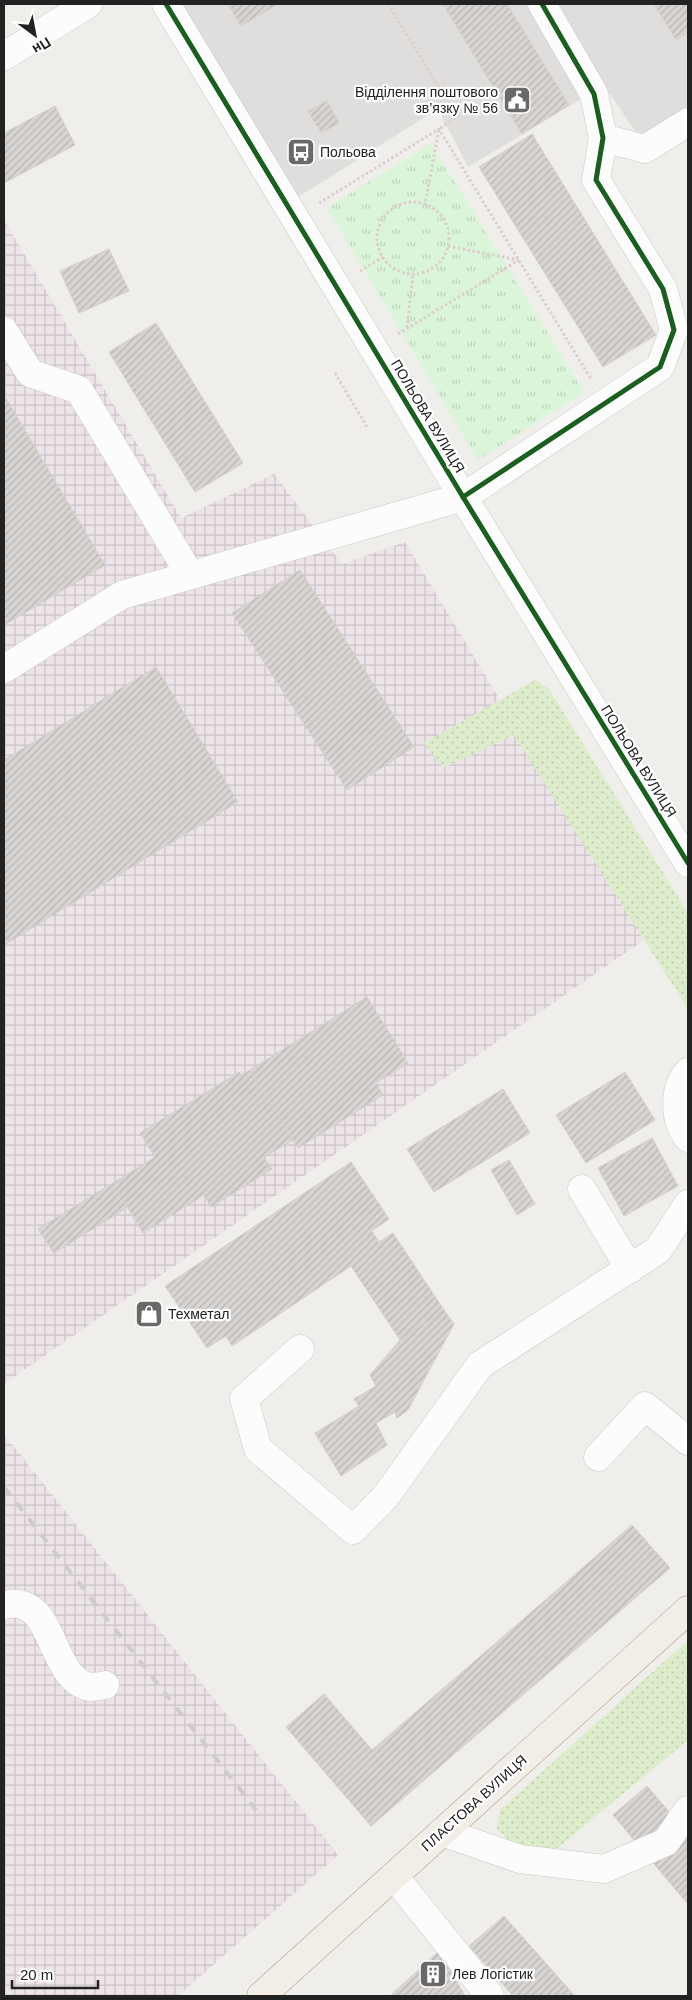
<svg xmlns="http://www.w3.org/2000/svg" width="692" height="2000" font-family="Arial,sans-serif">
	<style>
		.residential { fill: #dfdedc }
		.industrial { fill: url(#industrial-grid) }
		.grass { fill: url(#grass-dots) }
		.park { fill: url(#park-tufts) }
		.building { fill: url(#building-hatch); stroke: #d3d0cc }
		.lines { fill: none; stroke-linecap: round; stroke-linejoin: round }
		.minor-casing { stroke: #c9c8c7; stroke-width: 29 }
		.major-casing { stroke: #a79c86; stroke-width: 29 }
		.path { stroke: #dccecd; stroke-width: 3; stroke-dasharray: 2.5 2.5; stroke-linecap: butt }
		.minor { stroke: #fdfcfc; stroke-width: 28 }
		.major { stroke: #f3ede7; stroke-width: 28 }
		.rail { stroke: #ccc; stroke-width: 4; stroke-dasharray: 10 10; stroke-linecap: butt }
		.cycleway-casing { stroke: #fff; stroke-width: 8 }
		.cycleway { stroke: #1b5e20; stroke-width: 5 }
		.labels { text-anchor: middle; stroke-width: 4.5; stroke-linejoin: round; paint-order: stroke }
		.poi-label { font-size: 14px; fill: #222; stroke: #fff; text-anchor: start }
		.street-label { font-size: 14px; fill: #222; stroke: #fff }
	</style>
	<defs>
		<pattern id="industrial-grid" width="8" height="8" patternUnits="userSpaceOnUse" patternTransform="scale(1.25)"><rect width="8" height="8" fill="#ede4e9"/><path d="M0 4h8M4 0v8" fill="none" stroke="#cbc3c8"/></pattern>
		<pattern id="grass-dots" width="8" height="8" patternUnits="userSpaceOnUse" patternTransform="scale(1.25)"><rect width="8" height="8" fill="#ddeccb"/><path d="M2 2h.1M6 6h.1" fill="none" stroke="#bdcaae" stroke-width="1.8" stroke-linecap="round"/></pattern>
		<pattern id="park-tufts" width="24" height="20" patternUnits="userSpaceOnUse" patternTransform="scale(1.25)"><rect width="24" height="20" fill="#daf5da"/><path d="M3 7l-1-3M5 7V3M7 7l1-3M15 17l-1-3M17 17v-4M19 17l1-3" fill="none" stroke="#bbd2bb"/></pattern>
		<pattern id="building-hatch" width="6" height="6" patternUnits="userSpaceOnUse" patternTransform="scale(1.25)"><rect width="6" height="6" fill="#d7d4d2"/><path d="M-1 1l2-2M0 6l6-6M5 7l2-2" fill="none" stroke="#b8b6b4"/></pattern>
	</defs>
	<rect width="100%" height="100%" fill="#f0eeeb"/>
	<path class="residential" d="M177,4H688V106L639,137L604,85L468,167L438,109L295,199Z"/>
	<g class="industrial">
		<path d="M4,220L181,518L274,474L342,564L405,542L644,940L4,1384Z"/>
		<path d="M4,1434L338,1855L178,1996H4Z"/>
	</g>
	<g class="grass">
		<path d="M535,680L549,689L688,913V1009L514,735L443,768L424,743Z"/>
		<path d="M688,1640V1740L555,1850L530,1854L512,1843L497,1829L500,1810Z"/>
	</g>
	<path class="park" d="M431,143L584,392L478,460L327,208Z"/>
	<g class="building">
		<path d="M228,4H278L241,26Z"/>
		<path d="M443,4H507L569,105L522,134Z"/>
		<path d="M654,4H688V32L676,40Z"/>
		<path d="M327,101L339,123L321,133L308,111Z"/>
		<path d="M55,106L75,145L4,183V133Z"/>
		<path d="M532,134L656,335L603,367L479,167Z"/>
		<path d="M109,249L129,291L79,313L60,271Z"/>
		<path d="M156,323L243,463L195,492L109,352Z"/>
		<path d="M4,395L105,565L4,625Z"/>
		<path d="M300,570L414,747L347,790L232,613Z"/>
		<path d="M156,667L238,802L4,945V760Z"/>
		<path d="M367,997L408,1063L376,1083L383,1095L298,1148L250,1070Z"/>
		<path d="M250,1070L293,1140L264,1157L272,1169L211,1207L204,1195L143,1233L113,1183L155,1157L140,1133L239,1072L241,1075Z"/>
		<path d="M625,1072L655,1120L586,1163L556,1115Z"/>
		<path d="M503,1089L530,1133L434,1192L407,1149Z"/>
		<path d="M652,1138L678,1186L624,1216L598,1168Z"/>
		<path d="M509,1160L535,1204L517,1215L491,1170Z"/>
		<path d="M351,1162L389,1219L372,1231L379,1242L393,1233L444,1310L400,1340L351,1266L232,1346L226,1336L207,1348L165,1286Z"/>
		<path d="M113,1183L128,1207L54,1253L38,1229Z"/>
		<path d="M444,1310L454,1324L408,1410L397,1418L395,1412L376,1423L387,1445L341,1476L315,1433L359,1406L354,1399L376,1386L370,1375L400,1340Z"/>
		<path d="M632,1525L670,1568L371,1826L286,1727L324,1694L372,1750Z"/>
		<path d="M647,1786L688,1834V1890L681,1896L613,1815Z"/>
		<path d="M688,1890V1904L681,1896Z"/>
		<path d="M504,1916L574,1995L513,1996L469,1946Z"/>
		<path d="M439,1951L465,1996H390Z"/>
	</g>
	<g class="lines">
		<g class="minor-casing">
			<g id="minor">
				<path d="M166,4L463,497L688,863"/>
				<path d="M4,56L88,4"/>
				<path d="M603,138L645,149L688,122"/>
				<path d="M4,331L30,373L79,390L190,575"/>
				<path d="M4,669L122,595L463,497L660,367L674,330L663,289L596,180L603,138L594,94L542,4"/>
				<path d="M688,1072C673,1088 674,1121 688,1138"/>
				<path d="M582,1189L630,1269"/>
				<path d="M300,1349L244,1399L258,1449L353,1530L386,1496L480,1365L658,1250L688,1204"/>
				<path d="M598,1457L645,1406L688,1441"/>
				<path d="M4,1605C56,1592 48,1679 90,1687C94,1687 101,1686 105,1685"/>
				<path d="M442,1832L520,1859L604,1869L666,1842L688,1810"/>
				<path d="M394,1876L490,1996"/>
			</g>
		</g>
		<g class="major-casing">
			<path id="major" d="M261,1996L688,1610"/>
		</g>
		<g class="path">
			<path d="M388,4L457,117L439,129L425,204"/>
			<circle cx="413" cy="238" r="36"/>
			<path d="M319,203L439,129L591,379"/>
			<path d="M448,246L518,260"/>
			<path d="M360,271L383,257"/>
			<path d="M407,328L413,274"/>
			<path d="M398,334L519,260"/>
			<path d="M335,373L367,427"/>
		</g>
		<use href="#minor" class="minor"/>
		<use href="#major" class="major"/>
		<path class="rail" d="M4,1487L257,1811"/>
		<g class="cycleway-casing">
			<g id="cycleway">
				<path d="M166,4L463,497L688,863"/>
				<path d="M463,497L660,367L674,330L663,289L596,180L603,138L594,94L542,4"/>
			</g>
		</g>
		<use href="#cycleway" class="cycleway"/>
	</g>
	<defs>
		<g id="civic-square" transform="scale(1.4375)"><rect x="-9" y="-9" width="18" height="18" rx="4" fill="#6a6968" stroke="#fff"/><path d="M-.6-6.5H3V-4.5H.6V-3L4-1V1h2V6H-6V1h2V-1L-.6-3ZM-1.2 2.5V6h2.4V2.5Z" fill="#fff"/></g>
		<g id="bus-square" transform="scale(1.4375)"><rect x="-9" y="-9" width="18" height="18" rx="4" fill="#6a6968" stroke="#fff"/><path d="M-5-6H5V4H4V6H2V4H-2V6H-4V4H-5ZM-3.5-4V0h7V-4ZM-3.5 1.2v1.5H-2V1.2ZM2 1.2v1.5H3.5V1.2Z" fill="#fff"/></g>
		<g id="shop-square" transform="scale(1.4375)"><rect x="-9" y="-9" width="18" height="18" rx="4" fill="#6a6968" stroke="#fff"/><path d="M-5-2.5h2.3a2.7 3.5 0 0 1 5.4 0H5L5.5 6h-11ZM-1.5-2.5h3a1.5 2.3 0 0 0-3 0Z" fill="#fff"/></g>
		<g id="building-square" transform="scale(1.4375)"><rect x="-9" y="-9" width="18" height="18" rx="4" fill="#6a6968" stroke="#fff"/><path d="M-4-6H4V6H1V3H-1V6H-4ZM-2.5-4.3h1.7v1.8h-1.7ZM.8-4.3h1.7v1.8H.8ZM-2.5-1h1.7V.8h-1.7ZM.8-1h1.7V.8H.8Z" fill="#fff"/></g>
	</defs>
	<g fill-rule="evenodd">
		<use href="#civic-square" x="517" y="100"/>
		<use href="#bus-square" x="301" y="152"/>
		<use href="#shop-square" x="149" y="1314"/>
		<use href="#building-square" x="433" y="1974"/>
	</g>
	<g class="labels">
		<g class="poi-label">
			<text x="498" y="97" text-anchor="end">Відділення поштового<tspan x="498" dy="16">зв’язку № 56</tspan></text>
			<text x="320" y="157">Польова</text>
			<text x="168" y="1319">Техметал</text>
			<text x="452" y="1979">Лев Логістик</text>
		</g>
		<g class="street-label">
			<text transform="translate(428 416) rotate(59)" y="5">ПОЛЬОВА ВУЛИЦЯ</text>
			<text transform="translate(639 761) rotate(58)" y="5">ПОЛЬОВА ВУЛИЦЯ</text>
			<text transform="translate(474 1803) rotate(-42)" y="5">ПЛАСТОВА ВУЛИЦЯ</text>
		</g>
	</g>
	<rect width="692" height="2000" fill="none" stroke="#222222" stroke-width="10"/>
	<g transform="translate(35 35) rotate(148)" stroke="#ffffff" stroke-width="4" paint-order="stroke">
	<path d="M0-4L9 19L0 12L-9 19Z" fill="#222222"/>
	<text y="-8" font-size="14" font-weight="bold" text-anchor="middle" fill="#222222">Пн</text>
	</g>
	<path d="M12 1980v8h86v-8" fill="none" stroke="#222222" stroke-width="2.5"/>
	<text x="20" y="1980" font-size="15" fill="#222222" stroke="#ffffff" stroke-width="4" paint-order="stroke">20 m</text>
</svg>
